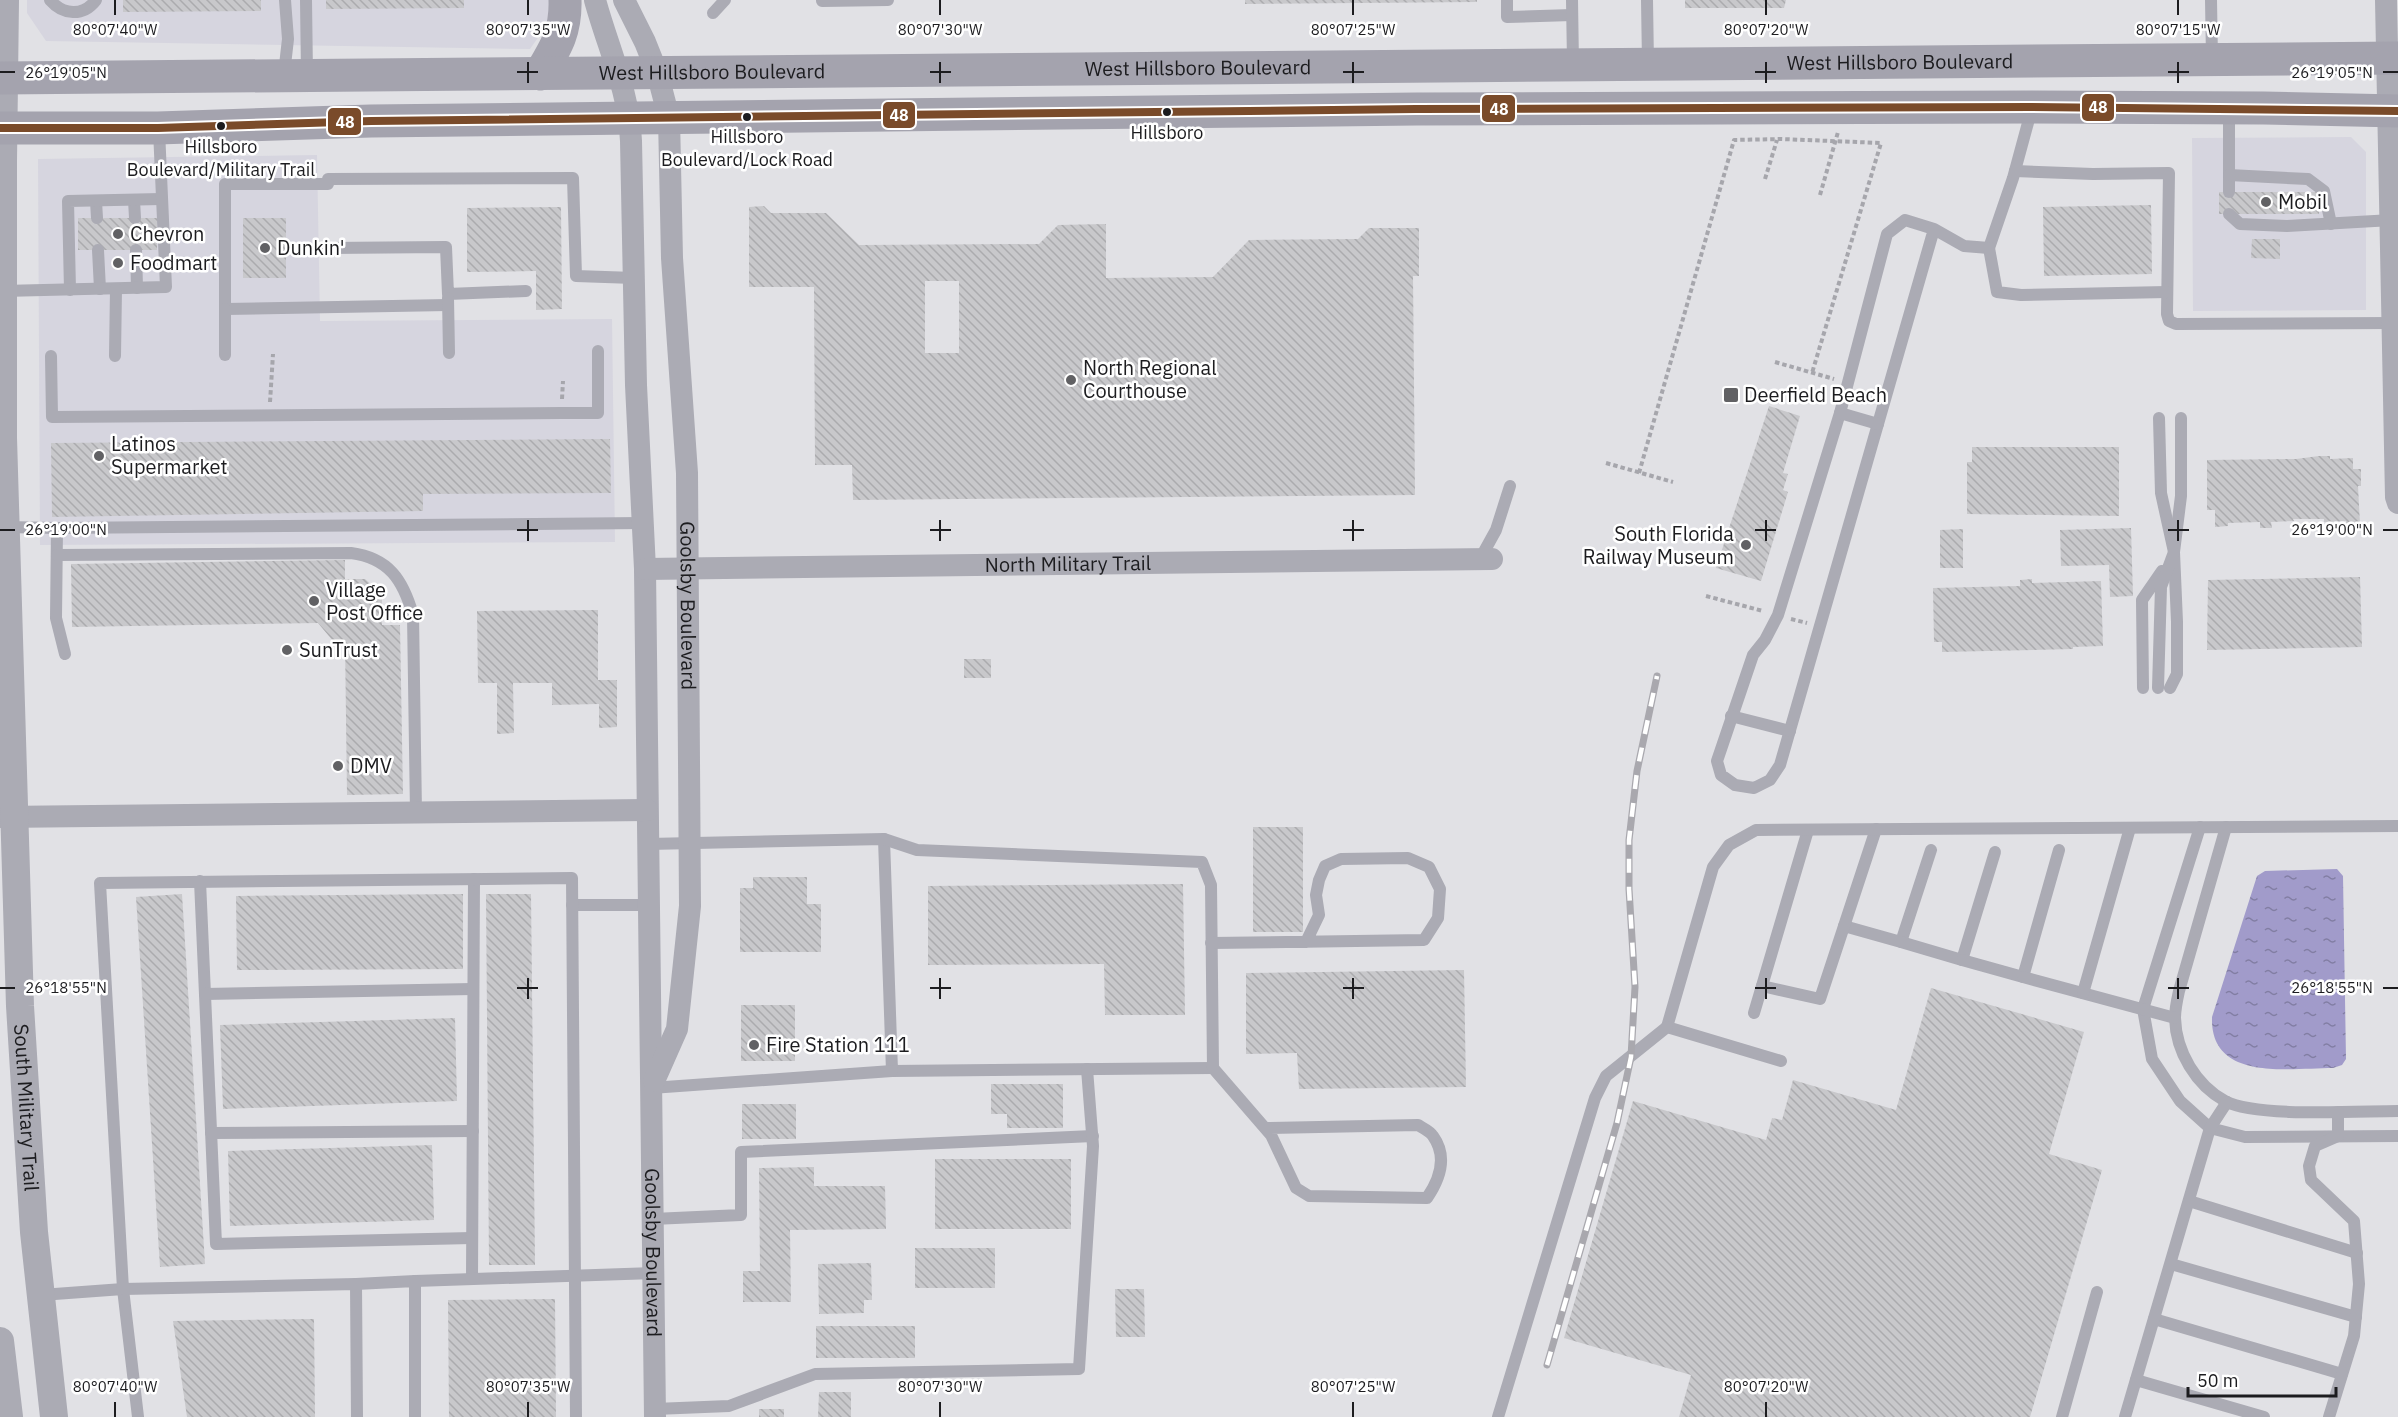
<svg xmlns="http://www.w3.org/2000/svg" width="2398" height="1417" font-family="'IBM Plex Sans',sans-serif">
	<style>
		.built { fill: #d6d5df }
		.water { fill: url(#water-ripples) }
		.building { fill: url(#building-back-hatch); fill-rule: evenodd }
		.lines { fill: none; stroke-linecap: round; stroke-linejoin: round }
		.path { stroke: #a6a6ac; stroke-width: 4; stroke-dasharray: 4.5 3; stroke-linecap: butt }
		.service { stroke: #ababb4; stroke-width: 12 }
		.minor { stroke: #ababb4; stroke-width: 22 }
		.tertiary { stroke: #ababb4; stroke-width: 28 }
		.primary { stroke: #a4a3ae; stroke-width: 33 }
		.rail-casing { stroke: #a9a8ae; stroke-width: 7 }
		.rail { stroke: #fff; stroke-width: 4.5; stroke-dasharray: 14; stroke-linecap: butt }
		.bus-1-casing { stroke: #fff; stroke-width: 12 }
		.bus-1 { stroke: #7a4b2a; stroke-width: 8 }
		.ticks { fill: none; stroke: #1c1c1f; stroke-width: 2 }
		.bus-dot { fill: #1c1c1f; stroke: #fff; stroke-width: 2 }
		.poi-dot { fill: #616164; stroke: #fff; stroke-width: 2 }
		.labels { text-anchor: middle; stroke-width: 5; stroke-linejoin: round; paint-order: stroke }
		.bus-label { font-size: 18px; fill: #1c1c1f; stroke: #fff }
		.street-label { font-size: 20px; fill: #1c1c1f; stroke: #fff }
		.poi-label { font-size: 20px; fill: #1c1c1f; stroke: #fff; text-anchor: start }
		.ticks-label { font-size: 15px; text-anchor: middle; fill: #1c1c1f; stroke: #fff; stroke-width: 5; stroke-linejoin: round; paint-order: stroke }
		.line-badge { stroke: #fff; stroke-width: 2 }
		.badge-label { font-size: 16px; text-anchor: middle; font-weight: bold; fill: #fff }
	</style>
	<defs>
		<pattern id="water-ripples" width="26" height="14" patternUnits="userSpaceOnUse" patternTransform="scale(1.5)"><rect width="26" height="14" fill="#a19bca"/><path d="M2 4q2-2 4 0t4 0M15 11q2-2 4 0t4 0" fill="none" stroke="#827ea3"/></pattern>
		<pattern id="building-back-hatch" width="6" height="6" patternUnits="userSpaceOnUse" patternTransform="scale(1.5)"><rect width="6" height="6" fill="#c8c8cb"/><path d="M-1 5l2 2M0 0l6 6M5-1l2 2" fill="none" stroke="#ababae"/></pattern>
	</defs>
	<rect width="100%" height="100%" fill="#e1e1e5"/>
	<g class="built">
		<path d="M27,0H549V22L530,49L46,41L27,13Z"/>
		<path d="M2351,137L2366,152V310L2193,311L2192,138Z"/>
		<path d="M317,155L320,321L612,319L615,542L40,545L38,159Z"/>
	</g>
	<path class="water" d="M2337,869L2343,876L2346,1059L2342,1065L2333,1068C2289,1068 2210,1082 2212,1017L2257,876L2265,871Z"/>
	<g class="building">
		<path d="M123,0H261V11L123,12Z"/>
		<path d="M326,0H464V8L326,9Z"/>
		<path d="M1245,0H1477V2L1245,4Z"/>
		<path d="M1685,0H1786L1784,8H1685Z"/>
		<rect x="2219" y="192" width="100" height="22"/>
		<path d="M2151,205L2152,274L2044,276L2043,207Z"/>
		<path d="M764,206L771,213H826L859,245L1039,244L1058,225L1106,224V278L1213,277L1249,240L1358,239L1369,228H1419V276H1413L1415,495L853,500L852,465H815L814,287H749V207ZM925,281H959V353H925Z"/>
		<path d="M561,207L562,309L536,310V271L467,272V208Z"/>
		<rect x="78" y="218" width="79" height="32"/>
		<rect x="243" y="218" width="43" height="60"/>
		<path d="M2252,239H2280V259L2251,258Z"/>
		<path d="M1769,406L1800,416L1783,473L1788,474L1783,490L1788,492L1761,581L1716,568Z"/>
		<path d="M610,439L611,493L423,494V511L52,517L51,443Z"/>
		<path d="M1972,447H2119V516L1967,514V462H1972Z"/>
		<path d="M2319,456H2330V459L2353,458V469H2361V486H2358L2360,524H2346V521L2324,522V519H2293L2294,521L2271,522L2272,528H2260V522L2228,523V526L2215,527V510H2207V460L2296,459Z"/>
		<path d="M2131,528L2133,596L2110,597L2109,565L2061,566L2060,530Z"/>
		<path d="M1963,529V568H1940V530Z"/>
		<path d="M345,560V579H365L382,594V625H400L403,794L347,795L345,641H333L318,623L72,627L71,564Z"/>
		<path d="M2360,577L2362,647L2207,650L2208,580Z"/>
		<path d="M2032,579V583L2101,581L2103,646L2073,647V649L1942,652V642H1934L1933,588L2020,586V580Z"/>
		<path d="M598,610V680H617V727L599,728V704L552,705V683H513L514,733L497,734V683H478L477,611Z"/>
		<rect x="964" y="659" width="27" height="19"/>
		<rect x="1253" y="827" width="50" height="105"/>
		<path d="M753,877H807V904H821V952H740V888H753Z"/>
		<path d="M1183,884L1185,1015H1105L1104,964L928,965V886Z"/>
		<path d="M182,894L205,1264L160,1267L136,897Z"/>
		<path d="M463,894V969L237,970L236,896Z"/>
		<path d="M486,894H531L535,1265H489Z"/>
		<path d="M1464,970L1466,1087L1299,1089L1297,1053L1246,1054V973Z"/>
		<path d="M1931,988L2084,1032L2049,1154L2102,1170L2030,1417H1679L1691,1375L1564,1338L1633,1101L1766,1140L1772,1118L1782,1120L1793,1080L1896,1110Z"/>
		<rect x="741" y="1005" width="54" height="56"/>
		<path d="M455,1018L457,1101L223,1109L220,1025Z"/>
		<path d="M991,1084H1063V1128H1007V1114H991Z"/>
		<rect x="742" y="1104" width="54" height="35"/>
		<path d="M432,1145L434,1220L230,1226L228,1151Z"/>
		<rect x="935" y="1159" width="136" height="70"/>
		<path d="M814,1167V1186H885L886,1229L790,1230L791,1302H743V1271H760L759,1168Z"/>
		<rect x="915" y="1248" width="80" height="40"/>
		<path d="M871,1263L872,1300H864V1313L819,1314L818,1264Z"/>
		<path d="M1115,1289H1144L1145,1337H1116Z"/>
		<path d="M555,1299L556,1417H449L448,1300Z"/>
		<path d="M314,1319L315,1417H187L173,1321Z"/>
		<rect x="816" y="1326" width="99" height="32"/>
		<path d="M819,1392H851V1417H818Z"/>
		<rect x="759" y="1409" width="25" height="8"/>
	</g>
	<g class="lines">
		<g class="path">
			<path d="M1765,179L1777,140"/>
			<path d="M1820,195L1838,132"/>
			<path d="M1775,362L1834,379"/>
			<path d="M562,399L563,381"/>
			<path d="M270,402L273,354"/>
			<path d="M1606,463L1673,482"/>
			<path d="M1639,473L1734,140L1781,139L1881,143L1812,373"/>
			<path d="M1706,596L1763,611"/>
			<path d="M1791,619L1807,623"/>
		</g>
		<g class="service">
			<path d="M50,0C63,15 83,17 96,0"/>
			<path d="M306,0L307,74"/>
			<path d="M1507,0V17L1572,15"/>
			<path d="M1572,0L1573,63"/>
			<path d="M1647,0L1648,63"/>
			<path d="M2211,0L2212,59"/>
			<path d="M822,1L888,0"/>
			<path d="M713,13L725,0"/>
			<path d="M284,74L288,39L285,0"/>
			<path d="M2229,109V192"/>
			<path d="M2015,171L2093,174L2169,173L2167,314L2169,321L2176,324L2394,323"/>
			<path d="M2229,175L2308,179L2324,191L2331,224"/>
			<path d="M328,179L573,178L576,276L634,278"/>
			<path d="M328,184H225V309L448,305"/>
			<path d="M134,200L135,218"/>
			<path d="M96,201L97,218"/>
			<path d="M2229,214L2240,224L2287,226L2392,220"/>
			<path d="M1934,229L1780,765L1770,780L1754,788L1735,785L1721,775L1717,761L1753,655L1765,640L1778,615L1840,413L1887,234L1905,220L1934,229L1964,246L1989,248L2013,178L2032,108"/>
			<path d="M328,248L446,247L448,294L526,291"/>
			<path d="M1989,248L1997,292L2021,295L2167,292"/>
			<path d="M98,250L100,289"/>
			<path d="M136,250L137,288"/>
			<path d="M70,290L68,201L161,199"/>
			<path d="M3,291L166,287L159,130"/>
			<path d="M448,298L449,353"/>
			<path d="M225,309V355"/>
			<path d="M51,356L52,417L562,413H598V351"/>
			<path d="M115,356L116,289"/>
			<path d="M1840,413L1878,424"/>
			<path d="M2159,418L2161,493L2174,552L2177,622V674L2170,688"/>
			<path d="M6,527L57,528L643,523"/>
			<path d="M57,528L56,618L65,654"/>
			<path d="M57,555L351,553C389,558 403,580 413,615L416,813"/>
			<path d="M1480,559L1496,530L1510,486"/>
			<path d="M2143,688L2142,600L2162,571"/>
			<path d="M2158,688L2161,587L2174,552L2181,496V418"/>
			<path d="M1731,716L1790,731"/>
			<path d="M2200,827L2143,1009L2152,1059L2180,1101L2210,1128L2245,1137L2398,1136"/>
			<path d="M2226,827L2179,991C2177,1000 2175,1010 2175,1018C2176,1052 2196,1085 2225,1101C2257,1118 2359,1111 2398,1111"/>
			<path d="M884,839L892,1071L1213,1068"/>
			<path d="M648,844L884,839L917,850L1202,862L1211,885L1213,1068L1271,1135L1296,1188L1309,1196L1427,1198C1440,1179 1448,1157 1433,1136C1430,1131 1423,1128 1418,1125L1266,1128"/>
			<path d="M200,881L216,1244L472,1238"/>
			<path d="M572,905H649"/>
			<path d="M1844,926L1901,942L1931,850"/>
			<path d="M1901,942L1962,960L1995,852"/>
			<path d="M1211,943L1424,940L1438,918L1440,889L1429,867L1408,858L1341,859L1325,866L1319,880L1316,895L1319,915L1306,942"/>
			<path d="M1962,960L2023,977L2059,850"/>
			<path d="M2023,977L2175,1018"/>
			<path d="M1762,986L1820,999L1876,829"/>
			<path d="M2083,993L2130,828"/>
			<path d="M205,994L473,989"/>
			<path d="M1754,1013L1808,830"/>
			<path d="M1781,1061L1667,1027L1713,867L1729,845L1756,830L2398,826"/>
			<path d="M651,1088L892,1071"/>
			<path d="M211,1133L473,1131"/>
			<path d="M2189,1201L2357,1253"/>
			<path d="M653,1219L741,1215V1152L1093,1136"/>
			<path d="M2171,1264L2356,1317"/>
			<path d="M472,1279L474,879"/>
			<path d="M415,1281L654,1273"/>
			<path d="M356,1284L415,1281V1417"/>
			<path d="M41,1295L123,1289L138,1417"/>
			<path d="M2154,1319L2342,1374"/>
			<path d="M2136,1380L2264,1417"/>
			<path d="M655,1409L729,1406L815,1374L1079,1369L1093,1146L1087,1069"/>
			<path d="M357,1417L356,1284L123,1289L100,883L572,878L576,1417"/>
			<path d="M1498,1417L1595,1098L1606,1076L1667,1027"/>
			<path d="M2062,1417L2097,1292"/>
			<path d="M2125,1417L2210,1128L2227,1102"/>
			<path d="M2329,1417L2354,1336L2359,1284L2354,1221L2311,1180L2309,1166L2315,1146L2338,1136V1112"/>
		</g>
		<g class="minor">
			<path id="s1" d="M595,0C608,48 629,91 631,141L636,385L645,569L655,1417"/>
			<path id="s2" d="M624,0L645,42L657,72L669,118L672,258L687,473L690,906L677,1029L654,1081"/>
			<path d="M2386,0L2396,497L2398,503"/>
			<path id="s3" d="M645,569L1492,559"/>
			<path d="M0,817L647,810"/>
		</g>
		<g class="tertiary">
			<path id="s4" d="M5,0L3,161V438L20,1006L34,1232L54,1417"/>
			<path d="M0,1341L9,1417"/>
		</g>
		<g class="primary">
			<path d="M540,74C556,47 566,32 565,0"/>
			<path id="s5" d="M0,78L2398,58"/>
			<path d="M0,128H158L371,121L1416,109L2032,107L2264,108L2398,111"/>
		</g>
		<g class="rail-casing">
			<path id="rail" d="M1547,1365L1617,1123L1631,1057L1635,987L1629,889V840L1637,771L1657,676"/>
		</g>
		<use href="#rail" class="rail"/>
		<g class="bus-1-casing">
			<path id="bus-1" d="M0,128H158L371,121L1416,109L2032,107L2398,111"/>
		</g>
		<use href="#bus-1" class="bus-1"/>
	</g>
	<path class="ticks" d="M115,0V15M528,0V15M940,0V15M1353,0V15M1766,0V15M2178,0V15M528,62V83M940,62V83M1353,62V83M1766,62V83M2178,62V83M0,72H15M517,72H538M930,72H951M1343,72H1364M1755,72H1776M2168,72H2189M2383,72H2398M528,520V541M940,520V541M1353,520V541M1766,520V541M2178,520V541M0,530H15M517,530H538M930,530H951M1343,530H1364M1755,530H1776M2168,530H2189M2383,530H2398M528,978V999M940,978V999M1353,978V999M1766,978V999M2178,978V999M0,988H15M517,988H538M930,988H951M1343,988H1364M1755,988H1776M2168,988H2189M2383,988H2398M115,1402V1417M528,1402V1417M940,1402V1417M1353,1402V1417M1766,1402V1417"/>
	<g class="bus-dot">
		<circle cx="1167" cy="112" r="5"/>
		<circle cx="747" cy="117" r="5"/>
		<circle cx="221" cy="126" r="5"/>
	</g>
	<g class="poi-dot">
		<circle cx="2266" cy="202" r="6"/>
		<circle cx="118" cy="234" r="6"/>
		<circle cx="265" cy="248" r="6"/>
		<circle cx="118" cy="263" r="6"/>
		<circle cx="1071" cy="380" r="6"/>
		<rect x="1723" y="387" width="16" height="16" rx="3"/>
		<circle cx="99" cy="456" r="6"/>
		<circle cx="1746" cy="545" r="6"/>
		<circle cx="314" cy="601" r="6"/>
		<circle cx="287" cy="650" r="6"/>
		<circle cx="338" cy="766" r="6"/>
		<circle cx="754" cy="1045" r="6"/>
	</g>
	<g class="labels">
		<g class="bus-label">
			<text x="1167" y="139">Hillsboro</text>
			<text x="747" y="143">Hillsboro<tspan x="747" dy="23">Boulevard/Lock Road</tspan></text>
			<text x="221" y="153">Hillsboro<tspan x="221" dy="23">Boulevard/Military Trail</tspan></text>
		</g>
		<g class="street-label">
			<text dy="7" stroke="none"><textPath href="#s5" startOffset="1900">West Hillsboro Boulevard</textPath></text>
			<text dy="7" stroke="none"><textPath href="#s5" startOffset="1198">West Hillsboro Boulevard</textPath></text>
			<text dy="7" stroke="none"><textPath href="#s5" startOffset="712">West Hillsboro Boulevard</textPath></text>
			<text dy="7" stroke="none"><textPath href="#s3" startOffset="423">North Military Trail</textPath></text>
			<text dy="7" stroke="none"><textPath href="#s2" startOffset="615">Goolsby Boulevard</textPath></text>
			<text dy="7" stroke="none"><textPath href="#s4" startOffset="1108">South Military Trail</textPath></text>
			<text dy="7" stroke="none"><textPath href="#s1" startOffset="1258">Goolsby Boulevard</textPath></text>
		</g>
		<g class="poi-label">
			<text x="2278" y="209">Mobil</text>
			<text x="130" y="241">Chevron</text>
			<text x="277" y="255">Dunkin'</text>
			<text x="130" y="270">Foodmart</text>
			<text x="1083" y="375">North Regional<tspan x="1083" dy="23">Courthouse</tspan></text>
			<text x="1744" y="402">Deerfield Beach</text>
			<text x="111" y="451">Latinos<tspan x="111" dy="23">Supermarket</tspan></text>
			<text x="1734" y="541" text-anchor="end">South Florida<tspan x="1734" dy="23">Railway Museum</tspan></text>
			<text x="326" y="597">Village<tspan x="326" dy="23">Post Office</tspan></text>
			<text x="299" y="657">SunTrust</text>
			<text x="350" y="773">DMV</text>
			<text x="766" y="1052">Fire Station 111</text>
		</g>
	</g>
	<g class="ticks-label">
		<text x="115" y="35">80°07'40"W</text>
		<text x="528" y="35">80°07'35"W</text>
		<text x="940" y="35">80°07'30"W</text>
		<text x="1353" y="35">80°07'25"W</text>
		<text x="1766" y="35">80°07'20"W</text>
		<text x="2178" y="35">80°07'15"W</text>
		<text x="66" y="78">26°19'05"N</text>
		<text x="2332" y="78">26°19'05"N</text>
		<text x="66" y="535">26°19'00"N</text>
		<text x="2332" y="535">26°19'00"N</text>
		<text x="66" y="993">26°18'55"N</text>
		<text x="2332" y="993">26°18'55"N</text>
		<text x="115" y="1392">80°07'40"W</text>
		<text x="528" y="1392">80°07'35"W</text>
		<text x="940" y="1392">80°07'30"W</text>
		<text x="1353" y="1392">80°07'25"W</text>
		<text x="1766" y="1392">80°07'20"W</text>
	</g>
	<g class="line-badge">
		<rect x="2081" y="93" width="34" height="29" rx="6" fill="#7a4b2a"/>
		<rect x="1481" y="94" width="35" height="29" rx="6" fill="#7a4b2a"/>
		<rect x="882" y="101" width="34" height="28" rx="6" fill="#7a4b2a"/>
		<rect x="327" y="107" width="35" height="29" rx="6" fill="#7a4b2a"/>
	</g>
	<g class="badge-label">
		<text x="2098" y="113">48</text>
		<text x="1499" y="115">48</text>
		<text x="899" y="121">48</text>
		<text x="345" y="128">48</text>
	</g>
	<path d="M2188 1387v9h148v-9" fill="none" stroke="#1c1c1f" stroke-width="3"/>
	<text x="2197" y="1387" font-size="18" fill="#1c1c1f" stroke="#ffffff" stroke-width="4.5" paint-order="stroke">50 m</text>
</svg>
